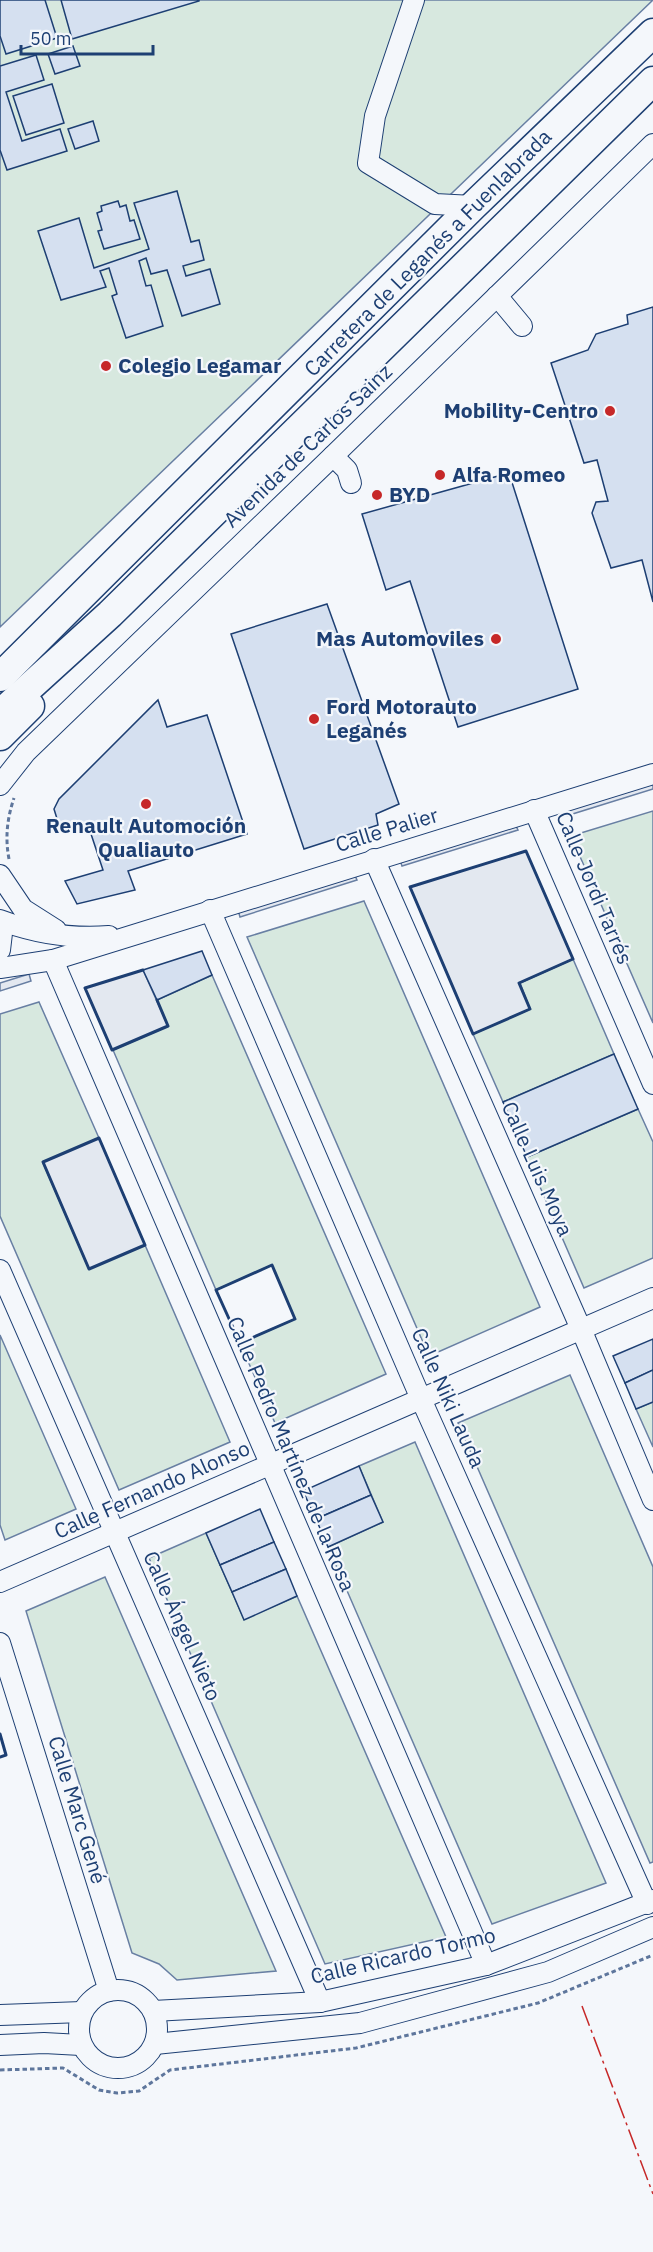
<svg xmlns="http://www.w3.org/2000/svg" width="653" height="2252" font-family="'IBM Plex Sans',sans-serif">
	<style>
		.green { fill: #d7e8df; stroke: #687fa3; stroke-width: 1.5 }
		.parking { fill: #e3e8f0; stroke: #687fa3; stroke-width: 1.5 }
		.building { fill: #d5e0f0; stroke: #1d3f73; stroke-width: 1.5 }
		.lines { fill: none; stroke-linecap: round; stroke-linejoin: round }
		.minor-casing { stroke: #1d3f73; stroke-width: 22 }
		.highway-casing { stroke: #1d3f73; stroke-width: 31 }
		.path { stroke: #5e769c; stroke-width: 3; stroke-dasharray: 4.5 3; stroke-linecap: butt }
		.minor { stroke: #f4f7fb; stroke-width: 20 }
		.highway { stroke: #f4f7fb; stroke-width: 28 }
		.wall { stroke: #1d3f73; stroke-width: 3 }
		.power { stroke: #c62828; stroke-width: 1.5; stroke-dasharray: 21 4.5 3 4.5; stroke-linecap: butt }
		.poi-dot { fill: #c62828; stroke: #f4f7fb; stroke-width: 2 }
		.labels { text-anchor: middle; stroke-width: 4.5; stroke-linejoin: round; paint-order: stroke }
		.street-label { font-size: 21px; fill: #1d3f73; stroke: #f4f7fb }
		.poi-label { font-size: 21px; font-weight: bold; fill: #1d3f73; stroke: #f4f7fb; text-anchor: start }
	</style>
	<rect width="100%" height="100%" fill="#f4f7fb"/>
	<g class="green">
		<path d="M0,0H653L0,627Z"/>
		<path d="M653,811V1023L571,836Z"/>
		<path d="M364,901L540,1307L429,1356L247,937Z"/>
		<path d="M573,959L614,1054L503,1102L473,1034L530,1009L519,983Z"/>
		<path d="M212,975L386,1374L275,1423L240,1343L295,1319L272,1265L216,1290L113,1050L168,1026L157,1000Z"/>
		<path d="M39,1002L99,1138L43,1163L89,1269L145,1245L230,1442L119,1490L0,1216V1014Z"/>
		<path d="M638,1109L653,1142V1258L584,1288L527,1157Z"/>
		<path d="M0,1335L76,1509L5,1540L0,1525Z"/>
		<path d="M570,1375L653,1567V1862L650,1863L458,1423Z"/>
		<path d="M653,1402V1447L636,1409Z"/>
		<path d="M415,1442L606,1883L492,1924L328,1547L383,1522L359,1466Z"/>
		<path d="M206,1533L244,1619L297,1596L446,1937L325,1964L149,1558Z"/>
		<path d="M105,1577L276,1971L177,1980L159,1964L132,1953L26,1611Z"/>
	</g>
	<g class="parking">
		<path d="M653,782V789L566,816L563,809Z"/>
		<path d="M515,824L518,830L402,866L400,860Z"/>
		<path d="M526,851L573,959L520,983L530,1009L473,1034L410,887Z"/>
		<path d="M354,873L357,880L240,917L238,910Z"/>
		<path d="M143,970L168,1026L112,1050L85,988Z"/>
		<path d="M29,974L31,981L0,991V983Z"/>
		<path d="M99,1138L145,1245L89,1269L43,1162Z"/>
	</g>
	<g class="building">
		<path d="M0,0H45L57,38L6,54L0,36Z"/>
		<path d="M61,0H199V1L72,39Z"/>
		<path d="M73,46L80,66L55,74L48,54Z"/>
		<path d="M36,55L44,80L6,92L22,141L60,129L67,151L7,170L0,150V66Z"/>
		<path d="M52,84L64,123L26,135L13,96Z"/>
		<path d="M93,121L99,141L75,149L68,129Z"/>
		<path d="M177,191L191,242L199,240L204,260L183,266L186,276L210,269L220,304L182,316L167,270L151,274L146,258L139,261L146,286L151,285L163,326L126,338L112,296L117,294L109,268L100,271L106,287L61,300L38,231L79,218L94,268L149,249L134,203Z"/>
		<path d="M118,201L120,207L126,205L130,221L134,220L140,239L104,249L98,231L102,230L97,213L102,211L101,206Z"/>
		<path d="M653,307V602L642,560L611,568L592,513L596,502L608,501L597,460L584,463L551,363L588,350L596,334L628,324L627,315Z"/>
		<path d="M509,473L578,689L458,727L410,581L386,590L362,514Z"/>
		<path d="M327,604L399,804L376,814L378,825L304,849L231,634Z"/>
		<path d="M158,700L167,727L207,715L247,834L128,871L135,890L77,904L65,881L103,870L88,825L67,830L58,822L54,809L59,799Z"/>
		<path d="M202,951L212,975L157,1000L143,970Z"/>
		<path d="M614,1054L638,1109L527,1157L503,1102Z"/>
		<path d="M653,1339V1370L625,1383L613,1356Z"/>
		<path d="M653,1370V1402L636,1409L625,1383Z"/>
		<path d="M359,1466L371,1495L316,1519L303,1491Z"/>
		<path d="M371,1495L383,1522L328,1547L316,1519Z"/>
		<path d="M260,1509L274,1542L220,1565L206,1533Z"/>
		<path d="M274,1542L286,1569L232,1592L220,1565Z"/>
		<path d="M286,1569L297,1596L244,1620L232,1592Z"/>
	</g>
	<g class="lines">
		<g class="minor-casing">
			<g id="minor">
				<path d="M414,0L375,116L368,163L435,204L473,206"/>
				<path d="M497,296L522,326"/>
				<path d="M333,456L347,470L351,483"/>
				<path d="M0,785L26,752L333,456L653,144"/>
				<path d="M534,810L653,1084"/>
				<path d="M374,859L581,1329L653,1500"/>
				<path d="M0,875L23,909L56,930"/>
				<path d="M210,910L421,1399L647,1904"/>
				<path d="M0,920C35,933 72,939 109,936"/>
				<path d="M0,928L2,933L0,950"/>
				<path d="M53,960L486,1965"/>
				<path d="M0,968L53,960L653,774"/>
				<path d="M0,1270L320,2002"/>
				<path d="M0,1582L653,1298"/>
				<path d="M0,1643L109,1991"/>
				<circle cx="118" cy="2029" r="39"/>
				<path d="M153,2011L320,2002L486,1965L653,1900"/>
				<path d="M0,2015L82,2012"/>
				<path d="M155,2044L360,2023L548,1972L653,1927"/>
				<path d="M0,2045L44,2043L81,2045"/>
			</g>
		</g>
		<g class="highway-casing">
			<g id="highway">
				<path d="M0,677L473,206L653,33"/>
				<path d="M0,714L110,614L653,81"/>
				<path d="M0,736L30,706"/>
			</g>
		</g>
		<g class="path">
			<path d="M9,859C5,838 7,819 14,798"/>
			<path d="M0,2070L63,2068L99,2090L117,2093L139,2091L170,2070L356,2048L538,2003L653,1955"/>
		</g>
		<use href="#minor" class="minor"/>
		<use href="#highway" class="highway"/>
		<g class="wall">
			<path d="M526,851L573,959L519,983L530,1009L473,1034L410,887Z"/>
			<path d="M143,970L85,988L112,1050L168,1026L157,1000"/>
			<path d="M99,1138L145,1245L89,1269L43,1162Z"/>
			<path d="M272,1265L295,1319L240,1343L216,1290Z"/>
			<path d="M0,1734L6,1755L0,1757"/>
		</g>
		<path class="power" d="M582,2006L653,2194"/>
	</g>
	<g class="poi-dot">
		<circle cx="106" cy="366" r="6"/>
		<circle cx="610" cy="411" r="6"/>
		<circle cx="440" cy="475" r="6"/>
		<circle cx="377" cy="495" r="6"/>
		<circle cx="496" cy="639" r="6"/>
		<circle cx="314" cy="719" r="6"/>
		<circle cx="146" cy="804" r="6"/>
	</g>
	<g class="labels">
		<g class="street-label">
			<text transform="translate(428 253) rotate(-45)" y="7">Carretera de Leganés a Fuenlabrada</text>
			<text transform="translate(308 446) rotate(-44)" y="7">Avenida de Carlos Sainz</text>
			<text transform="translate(387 830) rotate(-17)" y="7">Calle Palier</text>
			<text transform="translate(594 888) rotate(67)" y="7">Calle Jordi Tarrés</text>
			<text transform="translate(537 1169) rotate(66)" y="7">Calle Luis Moya</text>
			<text transform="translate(448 1398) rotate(66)" y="7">Calle Niki Lauda</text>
			<text transform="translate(291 1454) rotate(67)" y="7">Calle Pedro Martínez de la Rosa</text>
			<text transform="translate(152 1490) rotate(-24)" y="7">Calle Fernando Alonso</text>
			<text transform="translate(182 1626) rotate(66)" y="7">Calle Ángel Nieto</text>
			<text transform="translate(77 1810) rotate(73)" y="7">Calle Marc Gené</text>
			<text transform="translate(403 1956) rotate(-13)" y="7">Calle Ricardo Tormo</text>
		</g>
		<g class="poi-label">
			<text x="118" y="373">Colegio Legamar</text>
			<text x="598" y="418" text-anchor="end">Mobility-Centro</text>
			<text x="452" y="482">Alfa Romeo</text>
			<text x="389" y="502">BYD</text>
			<text x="484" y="646" text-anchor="end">Mas Automoviles</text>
			<text x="326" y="714">Ford Motorauto<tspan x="326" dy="24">Leganés</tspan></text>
			<text x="146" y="833" text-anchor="middle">Renault Automoción<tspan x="146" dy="24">Qualiauto</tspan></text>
		</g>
	</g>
	<path d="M21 45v9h132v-9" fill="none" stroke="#1d3f73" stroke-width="3"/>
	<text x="30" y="45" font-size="18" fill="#1d3f73" stroke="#f4f7fb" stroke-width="4.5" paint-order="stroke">50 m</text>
</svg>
